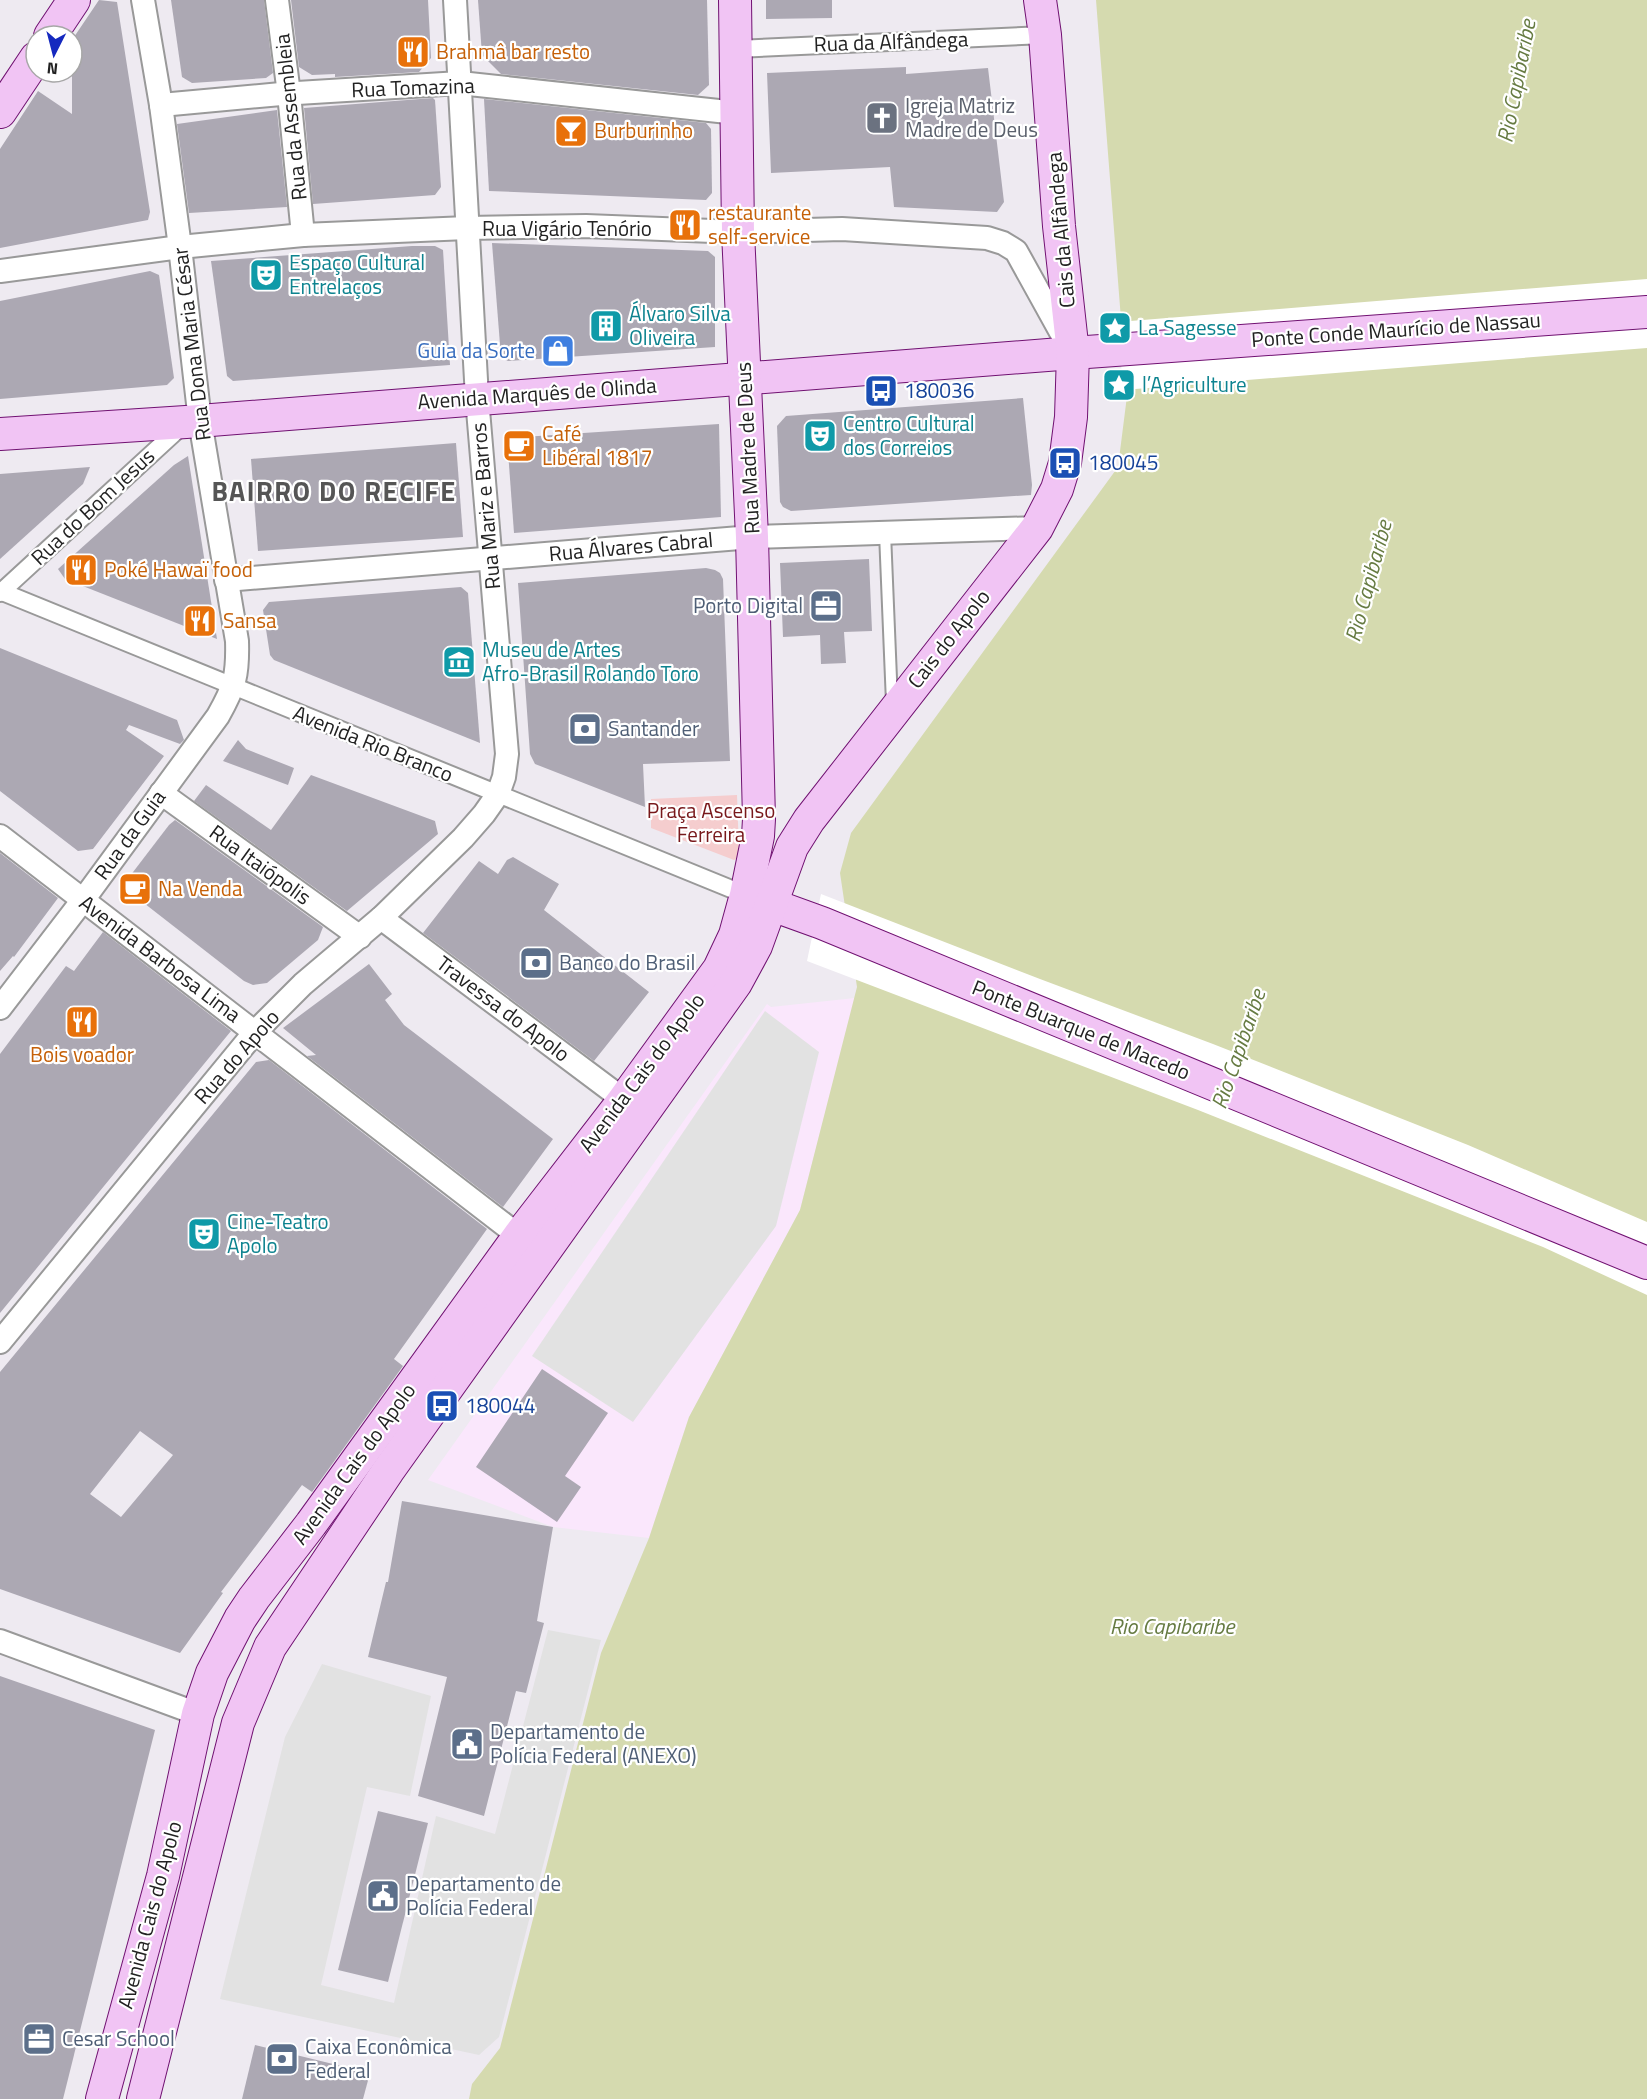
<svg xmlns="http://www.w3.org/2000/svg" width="1647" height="2099" font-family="'Titillium Web',sans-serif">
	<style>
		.education { fill: #fae7fc }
		.park { fill: #f5cdce }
		.parking { fill: #e2e2e2 }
		.water { fill: #d5daaf }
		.pier { fill: #fff }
		.building { fill: #aca8b3; fill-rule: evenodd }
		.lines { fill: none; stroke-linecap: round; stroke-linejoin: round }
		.service-casing { stroke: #999; stroke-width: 14 }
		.pedestrian-casing { stroke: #999; stroke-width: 20 }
		.minor-casing { stroke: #999; stroke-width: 26 }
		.secondary-casing { stroke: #701171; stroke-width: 34 }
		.service { stroke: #fff; stroke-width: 10 }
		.pedestrian { stroke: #fff; stroke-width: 16 }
		.minor { stroke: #fff; stroke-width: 22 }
		.secondary { stroke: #f1c4f4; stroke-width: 32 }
		.labels { text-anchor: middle; stroke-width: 4.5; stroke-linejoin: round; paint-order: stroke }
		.street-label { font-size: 21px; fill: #222; stroke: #fff }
		.food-label { font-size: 21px; fill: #c56008; stroke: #fff; text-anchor: start }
		.worship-label { font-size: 21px; fill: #5b616d; stroke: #fff; text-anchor: start }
		.culture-label { font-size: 21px; fill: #0d838f; stroke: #fff; text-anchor: start }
		.shop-label { font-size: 21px; fill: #366cbe; stroke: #fff; text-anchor: end }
		.transit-label { font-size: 21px; fill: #164399; stroke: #fff; text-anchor: start }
		.service-label { font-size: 21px; fill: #4e5e75; stroke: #fff; text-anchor: start }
		.park-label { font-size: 21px; fill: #78181b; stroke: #fff }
		.water-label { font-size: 22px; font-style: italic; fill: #667b42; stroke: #fff }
		.district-label { font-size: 27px; font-weight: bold; letter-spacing: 1.5px; fill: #555; stroke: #fff }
	</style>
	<rect width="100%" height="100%" fill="#eeeaf1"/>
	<path class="education" d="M855,998L800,1210L689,1417L649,1538L553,1527L428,1480L767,1004L771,1007Z"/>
	<path class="park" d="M737,795L739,851L738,858L734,860L651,828V799Z"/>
	<g class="parking">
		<path d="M765,1011L819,1052L776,1226L633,1422L532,1356Z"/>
		<path d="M548,1630L601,1640L499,2037L479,2055L220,1999L285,1737L322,1664L431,1696L410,1796L367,1787L321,1985L394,2003L436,1816L495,1834Z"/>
	</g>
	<path class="water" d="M1096,0H1647V2099H469L472,2084L500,2048L601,1653L649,1538L689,1417L800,1210L857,987L840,873L851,833L1118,467L1127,396Z"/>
	<g class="pier">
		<path d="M1647,279V348L1123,390L1118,322Z"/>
		<path d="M821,894L1040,979L1213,1044L1468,1145L1647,1222V1295L1543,1247L1198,1110L807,961Z"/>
	</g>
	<g class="building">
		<path d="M99,0L117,2L150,212L148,220L0,248V149L38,91L72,114V40Z"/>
		<path d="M171,0H264L273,73L266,78L192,83L182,77Z"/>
		<path d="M291,0H428L431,58L419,72L335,77V74L312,75L299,67Z"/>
		<path d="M478,0H707L709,85L698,95L501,74L482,55Z"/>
		<path d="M766,0H832V18L766,19Z"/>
		<path d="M906,67V74L988,68L1004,202L997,212L894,207L890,167L771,173L767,73Z"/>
		<path d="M433,98L435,100L441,187L435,195L313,204L304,108Z"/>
		<path d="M484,99L706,123L711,129L712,193L706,200L489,191Z"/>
		<path d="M277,110L287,207L189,213L177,124Z"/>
		<path d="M492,243L708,251L715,257V347L508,361L501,357Z"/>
		<path d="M412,246H435L443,250L450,365L233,381L227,376L211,261Z"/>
		<path d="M150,271L159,275L174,378L167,385L0,399V301Z"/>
		<path d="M1023,398L1032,485L1031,495L791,511L783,507L780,502L777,426L786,416Z"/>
		<path d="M719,424L721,517L514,533L507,438Z"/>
		<path d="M456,443L463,537L258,551L251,459Z"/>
		<path d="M188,456L217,639L65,579L58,569L174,465Z"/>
		<path d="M90,467L83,484L0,559V474Z"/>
		<path d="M869,559L872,631L844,632L846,663L821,664L820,635L783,637L780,563Z"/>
		<path d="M706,568L715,570L720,573L723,579L730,761L643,764L645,807L535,764L530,754L518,583Z"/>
		<path d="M461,587L468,593L480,743L274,660L270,655L263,610L269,602Z"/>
		<path d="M0,648L177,720L184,740L180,744L129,725L126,730L164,756L93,849L78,851L0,791Z"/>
		<path d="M238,740L246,749L294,768L288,785L223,761Z"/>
		<path d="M311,775L435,821L438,834L347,911L194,801L206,785L271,830Z"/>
		<path d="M175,820L323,927L318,940L267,983L253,985L244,981L131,893L129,888L130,876L169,825Z"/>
		<path d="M0,853L58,898L14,957L13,956L0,971Z"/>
		<path d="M513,857L559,884L544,910L649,992L594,1061L423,933L479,861L498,874L507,860Z"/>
		<path d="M103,932L231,1031L0,1313V1054L66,966L74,971Z"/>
		<path d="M369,964L392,994L385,1000L404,1025L553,1139L503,1207L307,1056L316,1055L283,1028Z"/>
		<path d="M269,1060L487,1229L394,1359L403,1366L312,1492L302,1485L221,1592L223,1593L180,1653L0,1589V1372L256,1062ZM140,1431L173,1455L121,1517L90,1494Z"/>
		<path d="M542,1369L608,1413L565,1476L581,1487L557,1522L476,1467Z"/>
		<path d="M402,1501L553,1527L537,1621L544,1623L526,1693L516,1691L484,1816L418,1796L447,1677L368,1657L386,1582H388Z"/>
		<path d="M0,1676L155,1730L63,2099H0Z"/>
		<path d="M378,1811L428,1823L388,1982L338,1970Z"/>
		<path d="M255,2045L370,2073L363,2099H242Z"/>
	</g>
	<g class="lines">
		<g class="service-casing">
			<path id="service" d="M885,533L892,703"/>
		</g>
		<g class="pedestrian-casing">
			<g id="pedestrian">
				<path d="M737,49L1045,35"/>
				<path d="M0,591L746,895"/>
				<path d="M0,593L183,425"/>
			</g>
		</g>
		<g class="minor-casing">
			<g id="minor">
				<path d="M277,0L289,94L303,235"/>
				<path d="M161,105L281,94L460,83L737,113"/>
				<path d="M0,271L180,247L303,235L467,228L586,226L738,232L842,229L987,238L1003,243L1016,251L1068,345"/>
				<path d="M226,580L752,537L1037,528"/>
				<path d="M161,793L360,937"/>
				<path d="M0,836L519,1236"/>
				<path d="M381,918L624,1100"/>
				<path d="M0,1008L86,896L218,716C235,686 238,675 237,641L200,421L180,247L161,105L143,0"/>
				<path d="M0,1342L255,1032L303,984L381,918L463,838L484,814L498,794L504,777L507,754L477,398L455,0"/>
				<path d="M0,1641L198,1714"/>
			</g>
		</g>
		<g class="secondary-casing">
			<g id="secondary">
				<path d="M50,36L74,0"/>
				<path d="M0,112L36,58"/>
				<path d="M0,434L186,422L1073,353L1647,312"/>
				<path d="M750,897L822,923L1647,1263"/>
				<path d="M102,2099L163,1876L198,1714L212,1673L240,1619L254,1598L311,1524L519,1236L624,1100L719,969L735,935L746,895L758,836L759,819L752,537L738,232L735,0"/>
				<path d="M143,2099L238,1723L270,1647L388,1471L736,983L756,946L792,847L809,820L1037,528L1057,489L1065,463L1071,417L1073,353L1059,226L1045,35L1040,0"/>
			</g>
		</g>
		<use href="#service" class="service"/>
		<use href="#pedestrian" class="pedestrian"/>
		<use href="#minor" class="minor"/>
		<use href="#secondary" class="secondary"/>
	</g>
	<defs>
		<g id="restaurant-square" transform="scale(1.725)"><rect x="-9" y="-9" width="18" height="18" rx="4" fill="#e8710a" stroke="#fff"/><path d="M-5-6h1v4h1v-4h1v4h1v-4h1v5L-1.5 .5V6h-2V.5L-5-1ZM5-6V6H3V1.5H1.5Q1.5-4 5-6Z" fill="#fff"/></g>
		<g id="church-square" transform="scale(1.725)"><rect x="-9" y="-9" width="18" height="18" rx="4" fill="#6b7280" stroke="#fff"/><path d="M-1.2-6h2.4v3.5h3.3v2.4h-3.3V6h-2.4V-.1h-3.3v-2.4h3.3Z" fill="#fff"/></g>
		<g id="bar-square" transform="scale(1.725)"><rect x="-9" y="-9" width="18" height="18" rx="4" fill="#e8710a" stroke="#fff"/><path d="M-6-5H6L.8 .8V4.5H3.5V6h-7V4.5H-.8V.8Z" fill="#fff"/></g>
		<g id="theatre-square" transform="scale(1.725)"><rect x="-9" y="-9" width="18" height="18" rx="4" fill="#0f9aa8" stroke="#fff"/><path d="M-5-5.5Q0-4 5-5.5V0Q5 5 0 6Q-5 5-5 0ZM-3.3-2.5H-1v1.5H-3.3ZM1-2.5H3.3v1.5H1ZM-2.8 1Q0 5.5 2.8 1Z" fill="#fff"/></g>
		<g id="building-square" transform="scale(1.725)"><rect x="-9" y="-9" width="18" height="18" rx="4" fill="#0f9aa8" stroke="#fff"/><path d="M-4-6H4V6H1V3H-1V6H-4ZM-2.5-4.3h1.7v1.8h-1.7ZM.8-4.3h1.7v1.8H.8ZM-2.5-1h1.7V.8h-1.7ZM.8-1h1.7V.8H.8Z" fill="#fff"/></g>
		<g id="sight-square" transform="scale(1.725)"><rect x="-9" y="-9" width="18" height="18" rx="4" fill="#0f9aa8" stroke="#fff"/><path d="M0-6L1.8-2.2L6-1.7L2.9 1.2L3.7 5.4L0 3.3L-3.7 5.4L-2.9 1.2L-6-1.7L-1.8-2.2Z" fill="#fff"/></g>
		<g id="shop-square" transform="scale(1.725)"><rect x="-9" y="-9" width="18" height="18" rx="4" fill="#3f7fe0" stroke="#fff"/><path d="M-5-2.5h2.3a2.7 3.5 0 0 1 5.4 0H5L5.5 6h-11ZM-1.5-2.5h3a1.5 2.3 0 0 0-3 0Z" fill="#fff"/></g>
		<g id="bus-square" transform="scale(1.725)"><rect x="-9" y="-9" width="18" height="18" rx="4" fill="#1a4fb4" stroke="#fff"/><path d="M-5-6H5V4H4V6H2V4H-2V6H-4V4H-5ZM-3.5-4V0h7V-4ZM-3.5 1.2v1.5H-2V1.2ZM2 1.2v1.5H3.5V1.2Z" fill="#fff"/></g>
		<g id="cafe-square" transform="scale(1.725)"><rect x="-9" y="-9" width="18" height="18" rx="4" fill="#e8710a" stroke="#fff"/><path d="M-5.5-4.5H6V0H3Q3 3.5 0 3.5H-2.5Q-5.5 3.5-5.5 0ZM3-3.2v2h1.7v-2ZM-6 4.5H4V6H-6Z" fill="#fff"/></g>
		<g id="office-square" transform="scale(1.725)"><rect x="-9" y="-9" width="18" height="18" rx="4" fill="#5c6f8a" stroke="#fff"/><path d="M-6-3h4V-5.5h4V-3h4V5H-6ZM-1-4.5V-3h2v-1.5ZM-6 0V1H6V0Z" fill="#fff"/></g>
		<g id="museum-square" transform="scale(1.725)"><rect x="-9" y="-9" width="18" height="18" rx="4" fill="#0f9aa8" stroke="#fff"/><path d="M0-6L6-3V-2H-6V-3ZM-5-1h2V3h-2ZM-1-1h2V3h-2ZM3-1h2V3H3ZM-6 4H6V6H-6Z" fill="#fff"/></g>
		<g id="bank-square" transform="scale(1.725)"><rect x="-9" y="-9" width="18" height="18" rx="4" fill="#5c6f8a" stroke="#fff"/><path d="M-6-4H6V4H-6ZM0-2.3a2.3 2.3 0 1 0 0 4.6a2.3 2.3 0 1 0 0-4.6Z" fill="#fff"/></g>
		<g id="civic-square" transform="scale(1.725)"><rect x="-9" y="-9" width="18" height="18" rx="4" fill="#5c6f8a" stroke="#fff"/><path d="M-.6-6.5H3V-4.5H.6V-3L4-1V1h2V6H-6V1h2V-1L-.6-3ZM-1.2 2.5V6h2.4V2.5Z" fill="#fff"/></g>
	</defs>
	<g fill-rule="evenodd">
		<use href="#restaurant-square" x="413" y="52"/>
		<use href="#church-square" x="882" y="118"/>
		<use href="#bar-square" x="571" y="131"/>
		<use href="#restaurant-square" x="685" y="225"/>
		<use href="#theatre-square" x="266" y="275"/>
		<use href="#building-square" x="606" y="326"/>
		<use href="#sight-square" x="1115" y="328"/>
		<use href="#shop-square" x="558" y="351"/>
		<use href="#sight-square" x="1119" y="385"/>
		<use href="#bus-square" x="881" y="391"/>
		<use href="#theatre-square" x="820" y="436"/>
		<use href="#cafe-square" x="519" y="446"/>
		<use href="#bus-square" x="1065" y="463"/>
		<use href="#restaurant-square" x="81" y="570"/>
		<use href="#office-square" x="826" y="606"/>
		<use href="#restaurant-square" x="200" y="621"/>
		<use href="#museum-square" x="459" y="662"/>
		<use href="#bank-square" x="585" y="729"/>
		<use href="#cafe-square" x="135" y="889"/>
		<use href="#bank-square" x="536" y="963"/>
		<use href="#restaurant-square" x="82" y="1022"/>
		<use href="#theatre-square" x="204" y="1234"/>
		<use href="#bus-square" x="442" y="1406"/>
		<use href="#civic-square" x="467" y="1744"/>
		<use href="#civic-square" x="383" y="1896"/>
		<use href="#office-square" x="39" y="2039"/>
		<use href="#bank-square" x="282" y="2059"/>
	</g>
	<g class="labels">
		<g class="street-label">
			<text transform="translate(891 42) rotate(-2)" y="7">Rua da Alfândega</text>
			<text transform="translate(413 88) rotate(-2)" y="7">Rua Tomazina</text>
			<text transform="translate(291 117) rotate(-96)" y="7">Rua da Assembleia</text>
			<text x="567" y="236">Rua Vigário Tenório</text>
			<text transform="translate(1061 230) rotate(-95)" y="7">Cais da Alfândega</text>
			<text transform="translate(1396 330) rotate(-4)" y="7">Ponte Conde Maurício de Nassau</text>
			<text transform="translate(192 344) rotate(-97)" y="7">Rua Dona Maria César</text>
			<text transform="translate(537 394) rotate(-4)" y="7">Avenida Marquês de Olinda</text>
			<text transform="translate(748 448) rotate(-93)" y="7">Rua Madre de Deus</text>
			<text transform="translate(486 506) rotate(-95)" y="7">Rua Mariz e Barros</text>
			<text transform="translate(93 507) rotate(-43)" y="7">Rua do Bom Jesus</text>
			<text transform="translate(631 547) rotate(-5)" y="7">Rua Álvares Cabral</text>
			<text transform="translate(949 639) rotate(-52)" y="7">Cais do Apolo</text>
			<text transform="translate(373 744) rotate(22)" y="7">Avenida Rio Branco</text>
			<text transform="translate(130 835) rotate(-54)" y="7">Rua da Guia</text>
			<text transform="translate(260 865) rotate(36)" y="7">Rua Itaiópolis</text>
			<text transform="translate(160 959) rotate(37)" y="7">Avenida Barbosa Lima</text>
			<text transform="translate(503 1009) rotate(37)" y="7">Travessa do Apolo</text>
			<text transform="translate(1081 1030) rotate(22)" y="7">Ponte Buarque de Macedo</text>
			<text transform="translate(237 1057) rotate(-49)" y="7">Rua do Apolo</text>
			<text transform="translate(642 1073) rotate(-53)" y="7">Avenida Cais do Apolo</text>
			<text transform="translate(354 1464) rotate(-54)" y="7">Avenida Cais do Apolo</text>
			<text transform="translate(150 1915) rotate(-75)" y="7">Avenida Cais do Apolo</text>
		</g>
		<g class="food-label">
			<text x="436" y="59">Brahmâ bar resto</text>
			<text x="594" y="138">Burburinho</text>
			<text x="708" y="220">restaurante<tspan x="708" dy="24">self-service</tspan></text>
			<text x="542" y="441">Café<tspan x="542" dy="24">Libéral 1817</tspan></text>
			<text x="104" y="577">Poké Hawaï food</text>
			<text x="223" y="628">Sansa</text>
			<text x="158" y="896">Na Venda</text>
			<text x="82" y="1062" text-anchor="middle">Bois voador</text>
		</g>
		<g class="worship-label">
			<text x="905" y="113">Igreja Matriz<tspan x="905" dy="24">Madre de Deus</tspan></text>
		</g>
		<g class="culture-label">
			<text x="289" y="270">Espaço Cultural<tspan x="289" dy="24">Entrelaços</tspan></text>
			<text x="629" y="321">Álvaro Silva<tspan x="629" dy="24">Oliveira</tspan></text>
			<text x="1138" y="335">La Sagesse</text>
			<text x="1142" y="392">l’Agriculture</text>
			<text x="843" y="431">Centro Cultural<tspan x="843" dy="24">dos Correios</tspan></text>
			<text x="482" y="657">Museu de Artes<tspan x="482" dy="24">Afro-Brasil Rolando Toro</tspan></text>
			<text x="227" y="1229">Cine-Teatro<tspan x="227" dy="24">Apolo</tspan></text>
		</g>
		<g class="shop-label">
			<text x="535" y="358">Guia da Sorte</text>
		</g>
		<g class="transit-label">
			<text x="904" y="398">180036</text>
			<text x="1088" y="470">180045</text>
			<text x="465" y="1413">180044</text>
		</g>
		<g class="service-label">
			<text x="803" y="613" text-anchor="end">Porto Digital</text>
			<text x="608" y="736">Santander</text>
			<text x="559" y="970">Banco do Brasil</text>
			<text x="490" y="1739">Departamento de<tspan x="490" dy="24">Polícia Federal (ANEXO)</tspan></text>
			<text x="406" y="1891">Departamento de<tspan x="406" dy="24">Polícia Federal</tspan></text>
			<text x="62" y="2046">Cesar School</text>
			<text x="305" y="2054">Caixa Econômica<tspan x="305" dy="24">Federal</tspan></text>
		</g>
		<g class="park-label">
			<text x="711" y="818">Praça Ascenso<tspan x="711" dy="24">Ferreira</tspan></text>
		</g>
		<g class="water-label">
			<text transform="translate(1516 81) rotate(-79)" y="8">Rio Capibaribe</text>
			<text transform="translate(1368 581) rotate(-75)" y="8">Rio Capibaribe</text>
			<text transform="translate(1238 1049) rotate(-71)" y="8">Rio Capibaribe</text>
			<text x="1172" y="1634">Rio Capibaribe</text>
		</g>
		<g class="district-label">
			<text x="334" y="501">BAIRRO DO RECIFE</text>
		</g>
	</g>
	<g transform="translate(54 54) rotate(186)"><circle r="28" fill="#ffffff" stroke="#a7a7a7" stroke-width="1.5"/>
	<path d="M0-4.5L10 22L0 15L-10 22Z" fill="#1529bf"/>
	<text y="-9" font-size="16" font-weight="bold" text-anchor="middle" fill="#222222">N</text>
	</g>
</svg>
